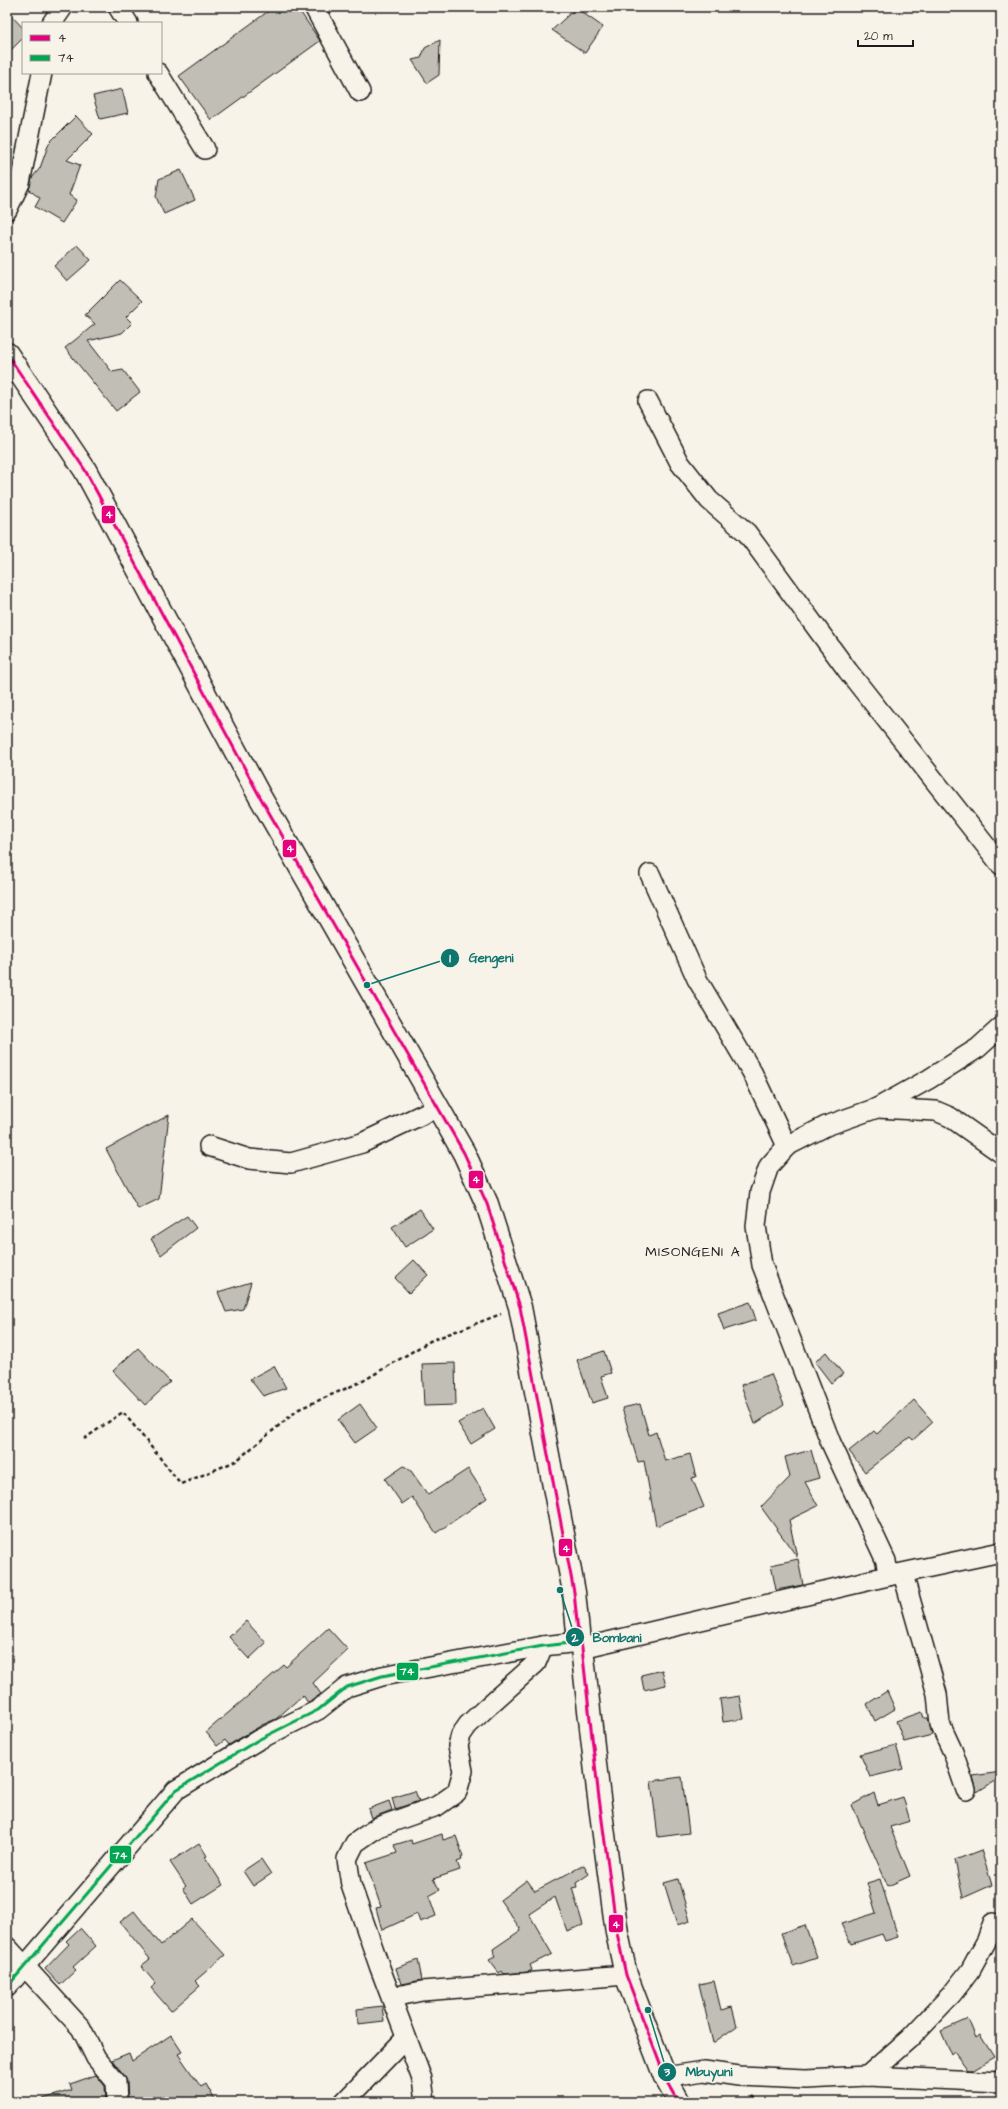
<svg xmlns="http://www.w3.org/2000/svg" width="1008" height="2109" font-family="'Architects Daughter',sans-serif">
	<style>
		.building { fill: #c0beb5; stroke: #1c1c1c }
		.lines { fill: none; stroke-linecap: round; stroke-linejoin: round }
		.minor-casing { stroke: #1c1c1c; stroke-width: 22 }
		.tertiary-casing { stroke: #1c1c1c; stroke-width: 25 }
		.path { stroke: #1c1c1c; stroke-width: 2.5; stroke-dasharray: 4 3; stroke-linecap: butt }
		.minor { stroke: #f7f3e8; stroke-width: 19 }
		.tertiary { stroke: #f7f3e8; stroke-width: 22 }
		.bus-1-casing { stroke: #f7f3e8; stroke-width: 6 }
		.bus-2-casing { stroke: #f7f3e8; stroke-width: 6 }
		.bus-1 { stroke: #e5007d; stroke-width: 3 }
		.bus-2 { stroke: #00a651; stroke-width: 3 }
		.labels { text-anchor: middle; stroke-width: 3; stroke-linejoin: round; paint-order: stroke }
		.quarter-label { font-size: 14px; letter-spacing: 1px; fill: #1c1c1c; stroke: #f7f3e8 }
		.leader { fill: none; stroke: #0f766e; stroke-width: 1.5 }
		.callout-dot { fill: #0f766e; stroke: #f7f3e8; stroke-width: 1.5 }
		.mark-label { font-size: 12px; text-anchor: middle; font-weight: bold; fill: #fff }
		.callout-label { font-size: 13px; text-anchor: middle; font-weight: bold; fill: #0f766e; stroke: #f7f3e8; stroke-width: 3; stroke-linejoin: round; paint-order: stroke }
		.line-badge { stroke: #f7f3e8; stroke-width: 1.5 }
		.badge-label { font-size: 11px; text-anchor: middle; font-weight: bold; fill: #fff }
	</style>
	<rect width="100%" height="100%" fill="#f7f3e8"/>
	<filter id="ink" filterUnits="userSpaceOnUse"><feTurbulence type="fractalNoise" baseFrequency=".025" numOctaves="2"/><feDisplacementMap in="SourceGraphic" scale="8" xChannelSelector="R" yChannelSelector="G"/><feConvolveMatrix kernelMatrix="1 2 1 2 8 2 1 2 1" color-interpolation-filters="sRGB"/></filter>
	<g filter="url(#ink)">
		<g class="building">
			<path d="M274,7H297L320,41L211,120L179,76Z"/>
			<path d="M576,8L603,27L585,53L552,30Z"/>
			<path d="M7,11L23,28V38L7,54Z"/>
			<path d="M440,40L439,75L427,83L412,60L421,58L425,48Z"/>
			<path d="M122,89L128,113L100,119L93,96Z"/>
			<path d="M76,116L93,134L67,160L80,165L69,195L77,200L62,223L35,207L40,198L29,190L32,178L40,168L49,143Z"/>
			<path d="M181,170L195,200L164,214L156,197L159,179Z"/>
			<path d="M77,245L91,260L67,281L54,266Z"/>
			<path d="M120,280L142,301L126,317L132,323L122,333L88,341L112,372L123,370L140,392L116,411L65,348L95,324L85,315Z"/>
			<path d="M169,1115L159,1199L138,1209L106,1149Z"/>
			<path d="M420,1209L433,1229L405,1247L392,1227Z"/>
			<path d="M187,1216L196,1228L161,1255L151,1239Z"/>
			<path d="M414,1260L428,1275L409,1293L395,1278Z"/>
			<path d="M251,1282L243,1309L226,1312L218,1292Z"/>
			<path d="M750,1302L756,1320L724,1330L718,1313Z"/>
			<path d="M138,1348L170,1382L145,1405L113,1371Z"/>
			<path d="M604,1351L611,1373L601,1376L608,1398L592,1403L577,1360Z"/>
			<path d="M826,1352L843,1374L831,1383L815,1362Z"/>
			<path d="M455,1363L456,1405L424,1406L422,1364Z"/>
			<path d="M274,1366L286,1388L263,1396L250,1379Z"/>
			<path d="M771,1374L784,1405L755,1424L741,1385Z"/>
			<path d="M914,1400L933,1422L913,1440L910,1437L865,1472L849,1451L874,1431L877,1434Z"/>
			<path d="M360,1404L377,1428L355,1443L338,1420Z"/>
			<path d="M640,1404L649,1435L656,1432L665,1461L690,1454L696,1477L692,1478L704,1507L656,1526L644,1461L638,1462L622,1408Z"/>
			<path d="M483,1408L495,1429L471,1444L458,1423Z"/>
			<path d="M811,1450L819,1478L805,1482L818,1506L789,1520L797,1557L761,1507L790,1477L785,1457Z"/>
			<path d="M404,1466L411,1471L428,1495L468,1469L487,1498L436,1533L412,1497L402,1504L385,1479Z"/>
			<path d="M798,1559L803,1585L776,1590L771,1565Z"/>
			<path d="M246,1621L266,1643L249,1659L229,1637Z"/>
			<path d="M328,1628L348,1650L313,1683L321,1694L308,1703L303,1695L276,1719L262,1725L229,1745L225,1740L217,1746L206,1732L284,1665L286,1667Z"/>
			<path d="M662,1670L666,1685L644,1690L641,1675Z"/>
			<path d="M887,1691L895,1709L875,1721L867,1704Z"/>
			<path d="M740,1696L744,1719L723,1722L720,1699Z"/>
			<path d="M922,1712L924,1718H928L932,1735L904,1742L896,1721Z"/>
			<path d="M896,1745L903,1769L870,1777L860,1754Z"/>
			<path d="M1001,1772V1777L977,1792L973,1776Z"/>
			<path d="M682,1777L689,1833L658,1837L651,1781Z"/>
			<path d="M415,1791L419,1801L395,1809L392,1798Z"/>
			<path d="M874,1793L878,1805L903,1797L910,1821L890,1827L910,1876L888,1886L852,1805Z"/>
			<path d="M389,1801L392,1810L371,1818L368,1809Z"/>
			<path d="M442,1834L443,1840L456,1836L463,1856L461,1857L462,1860L457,1862L460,1870L433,1879L440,1890L429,1896L436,1916L420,1922L417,1914L382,1930L376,1908L381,1907L366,1863L397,1853L394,1845L411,1840L412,1844Z"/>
			<path d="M199,1843L207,1856L205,1857L223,1885L193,1904L183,1888L186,1886L170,1862Z"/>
			<path d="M981,1850L992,1885L963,1898L955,1860Z"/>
			<path d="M261,1859L271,1874L253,1886L243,1871Z"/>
			<path d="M584,1865L589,1874L576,1883L577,1887L572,1888L583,1925L567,1931L555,1897L529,1914L552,1954L530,1965L532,1970L528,1972L504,1974L502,1971L499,1973L489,1960L495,1957L493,1949L521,1930L500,1900L527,1880L535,1891Z"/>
			<path d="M678,1879L690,1921L677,1925L664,1883Z"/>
			<path d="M880,1879L898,1937L885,1941L882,1934L851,1944L841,1924L876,1913L867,1883Z"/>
			<path d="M134,1911L161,1945L192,1919L225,1955L195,1981L200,1986L171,2011L151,1988L156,1984L141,1966L150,1959L120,1922Z"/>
			<path d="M805,1925L817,1958L793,1966L781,1933Z"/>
			<path d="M80,1928L96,1946L73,1967L76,1970L60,1985L45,1969L69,1944L66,1941Z"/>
			<path d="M418,1960L422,1980L401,1984L396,1968Z"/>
			<path d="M714,1981L721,2010L732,2007L737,2026L713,2043L699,1984Z"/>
			<path d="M382,2006L384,2021L358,2024L357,2009Z"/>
			<path d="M968,2019L976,2038L980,2035L994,2057L972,2070H968L954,2051L951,2054L941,2031Z"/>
			<path d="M171,2035L182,2052L178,2054L201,2087L206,2084L216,2102H128L127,2081L124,2075L112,2060L129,2053L132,2061Z"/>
			<path d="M96,2075L105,2086L106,2102H44L43,2099L72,2090L70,2084Z"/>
		</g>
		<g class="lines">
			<g class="minor-casing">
				<g id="minor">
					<path d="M118,7L128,23"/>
					<path d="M314,7L360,92"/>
					<path d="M52,23L63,7"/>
					<path d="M158,73L205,149"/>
					<path d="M7,210L20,183L42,73"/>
					<path d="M648,401L680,463L709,500L747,533L848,671L1001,865"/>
					<path d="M650,874L697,979L752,1072L787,1146"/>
					<path d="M877,1108L936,1111L950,1117L1001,1153"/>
					<path d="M209,1146L249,1159L291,1163L362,1143L438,1107"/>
					<path d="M903,1574L937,1694L940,1724L953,1752L966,1790"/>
					<path d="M888,1576L886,1561L831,1443L762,1265L756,1226L760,1192L769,1166L787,1146L826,1126L877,1108L929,1079L978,1048L1001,1027"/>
					<path d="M582,1648L888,1576L1001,1552"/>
					<path d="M7,1947L81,2028L96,2058L116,2082L117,2102"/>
					<path d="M7,1987L176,1790L258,1740L318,1710L347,1687L382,1676L543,1646L579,1642"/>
					<path d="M392,1997L422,1991L626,1975"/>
					<path d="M867,2076L910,2038L951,1995L970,1971L987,1940L993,1923"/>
					<path d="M665,2077L704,2071L739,2076L806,2079L867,2076L1001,2082"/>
					<path d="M344,2102L406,2038"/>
					<path d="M425,2102L422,2079L380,1968L351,1885L347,1859L355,1843L378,1827L437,1806L457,1792L463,1771L458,1746L461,1735L468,1725L486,1708L536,1663L543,1646"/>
				</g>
			</g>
			<g class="tertiary-casing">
				<path id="tertiary" d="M7,354L85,470L259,795L464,1153L487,1204L520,1307L574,1592L579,1642L582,1648L598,1790L617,1933L626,1975L665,2077L679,2102"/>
			</g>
			<g class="path">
				<path d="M84,1439L123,1412L181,1484L236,1461L299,1409L363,1381L430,1341L501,1314"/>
				<path d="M753,2096L758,2102"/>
			</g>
			<use href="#minor" class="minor"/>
			<use href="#tertiary" class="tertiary"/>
			<g class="bus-1-casing">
				<path id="bus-1" d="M7,354L85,470L259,795L464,1153L487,1204L520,1307L574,1592L579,1642L582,1648L598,1790L617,1933L626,1975L665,2077L679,2102"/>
			</g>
			<g class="bus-2-casing">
				<path id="bus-2" d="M7,1987L176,1790L258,1740L318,1710L347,1687L382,1676L543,1646L579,1642"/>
			</g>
			<use href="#bus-1" class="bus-1"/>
			<use href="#bus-2" class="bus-2"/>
		</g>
	</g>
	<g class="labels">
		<g class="quarter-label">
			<text x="693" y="1256">MISONGENI A</text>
		</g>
	</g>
	<path class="leader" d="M367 985L450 958M560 1590L575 1637M648 2010L667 2072"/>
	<g class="callout-dot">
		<circle cx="367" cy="985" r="4"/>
		<circle cx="560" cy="1590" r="4"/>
		<circle cx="648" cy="2010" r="4"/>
		<circle cx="450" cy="958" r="10"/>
		<circle cx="575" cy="1637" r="10"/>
		<circle cx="667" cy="2072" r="10"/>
	</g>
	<g class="mark-label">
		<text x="450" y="962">1</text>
		<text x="575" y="1642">2</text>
		<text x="667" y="2076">3</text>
	</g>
	<g class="callout-label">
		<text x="491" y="962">Gengeni</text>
		<text x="617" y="1642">Bombani</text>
		<text x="709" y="2076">Mbuyuni</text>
	</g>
	<g class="line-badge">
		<rect x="101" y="505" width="15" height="19" rx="4" fill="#e5007d"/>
		<rect x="282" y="839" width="15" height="19" rx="4" fill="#e5007d"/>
		<rect x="468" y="1170" width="16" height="19" rx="4" fill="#e5007d"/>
		<rect x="558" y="1538" width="15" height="19" rx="4" fill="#e5007d"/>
		<rect x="396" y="1662" width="23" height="19" rx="4" fill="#00a651"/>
		<rect x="109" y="1845" width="23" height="19" rx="4" fill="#00a651"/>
		<rect x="608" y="1914" width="16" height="19" rx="4" fill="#e5007d"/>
	</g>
	<g class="badge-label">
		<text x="109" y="518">4</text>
		<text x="290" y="852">4</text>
		<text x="476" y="1183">4</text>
		<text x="566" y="1552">4</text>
		<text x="407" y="1675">74</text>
		<text x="120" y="1859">74</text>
		<text x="616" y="1928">4</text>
	</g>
	<rect width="1008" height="2109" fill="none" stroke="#f7f3e8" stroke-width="24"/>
	<rect x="12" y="12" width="984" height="2085" fill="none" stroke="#1c1c1c" stroke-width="1.5" filter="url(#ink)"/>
	<rect x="22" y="22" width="140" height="52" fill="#f7f3e8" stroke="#9f9d96"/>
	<rect x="30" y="35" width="20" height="6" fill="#e5007d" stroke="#9f9d96"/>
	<text x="58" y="42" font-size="12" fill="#1c1c1c">4</text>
	<rect x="30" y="55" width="20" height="6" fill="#00a651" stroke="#9f9d96"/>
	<text x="58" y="62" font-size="12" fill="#1c1c1c">74</text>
	<path d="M858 40v6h55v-6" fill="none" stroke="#1c1c1c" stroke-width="2"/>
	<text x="864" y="40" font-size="12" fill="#1c1c1c" stroke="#f7f3e8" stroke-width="3" paint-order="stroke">20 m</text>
</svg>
